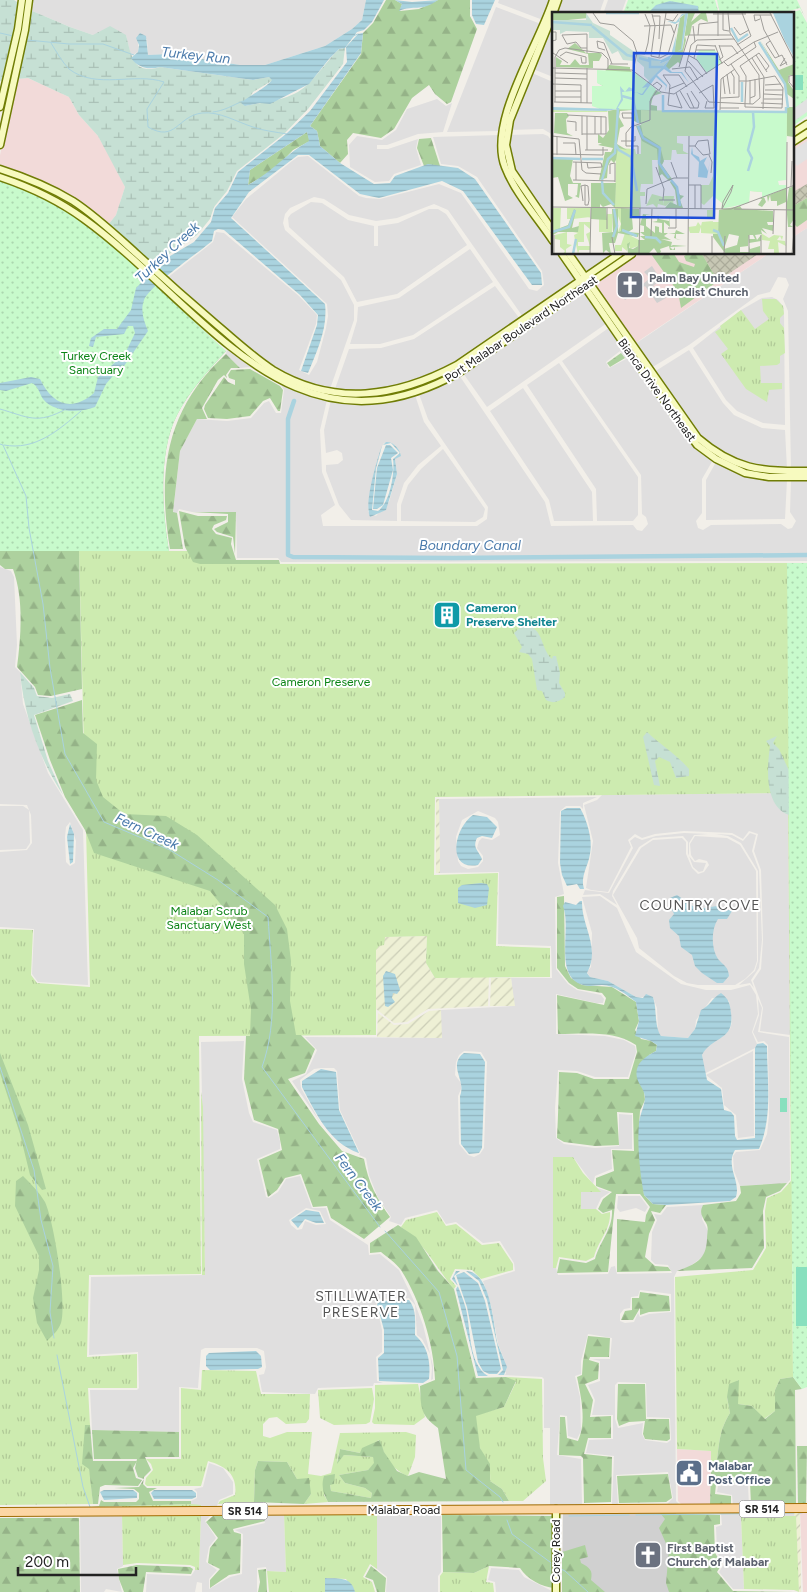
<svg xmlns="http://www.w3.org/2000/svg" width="807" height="1592" font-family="Figtree,sans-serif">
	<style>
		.residential { fill: #e0dfdf; fill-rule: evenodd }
		.commercial { fill: #f2dad9 }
		.religious { fill: #d0d0d0 }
		.construction { fill: url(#construction-cross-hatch) }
		.farmland { fill: url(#farmland-furrows) }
		.grass { fill: url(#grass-tufts) }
		.forest { fill: url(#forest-firs) }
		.wetland { fill: url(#wetland-marsh) }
		.park { fill: url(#park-dots) }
		.pitch { fill: #88e0be }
		.parking { fill: #e2e2e2 }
		.water { fill: url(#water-rules); fill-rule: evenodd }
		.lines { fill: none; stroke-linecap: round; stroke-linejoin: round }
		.stream { stroke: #aad3df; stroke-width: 1 }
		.canal { stroke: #aad3df; stroke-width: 4.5 }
		.secondary-casing { stroke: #707d05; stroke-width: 9 }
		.primary-casing { stroke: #a06b00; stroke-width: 10 }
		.secondary { stroke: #f7fabf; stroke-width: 6 }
		.primary { stroke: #fcd6a4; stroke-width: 8 }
		.labels { text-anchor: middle; stroke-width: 4; stroke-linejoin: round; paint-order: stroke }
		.shield { fill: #fff; stroke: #646464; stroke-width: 1 }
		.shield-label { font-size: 11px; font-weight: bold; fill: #222 }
		.worship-label { font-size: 12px; font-weight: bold; fill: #5b616d; stroke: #fff; text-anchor: start }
		.street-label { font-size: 12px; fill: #222; stroke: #fff }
		.park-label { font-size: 12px; fill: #0c8416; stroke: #fff }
		.culture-label { font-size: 12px; font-weight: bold; fill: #0d838f; stroke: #fff; text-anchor: start }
		.service-label { font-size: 12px; font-weight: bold; fill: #4e5e75; stroke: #fff; text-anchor: start }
		.water-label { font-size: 14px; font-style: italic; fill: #4a7aab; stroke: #fff }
		.neighbourhood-label { font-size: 14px; letter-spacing: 1px; fill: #555; stroke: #fff }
		.inset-river { fill: none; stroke: #aad3df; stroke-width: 2.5 }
		.inset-road { fill: none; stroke: #9f9d99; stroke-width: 1 }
		.view { fill: #1d4ed8; fill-opacity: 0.15; stroke: #1d4ed8; stroke-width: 2.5 }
		.inset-edge { fill: none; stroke: #222; stroke-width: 2.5 }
	</style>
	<defs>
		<pattern id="construction-cross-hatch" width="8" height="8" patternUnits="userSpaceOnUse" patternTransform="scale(1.25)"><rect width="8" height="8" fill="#c7c7b4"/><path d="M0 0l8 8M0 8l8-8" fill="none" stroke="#abab9a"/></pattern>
		<pattern id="farmland-furrows" width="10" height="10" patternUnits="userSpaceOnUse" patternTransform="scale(1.25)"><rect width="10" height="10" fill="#eef0d5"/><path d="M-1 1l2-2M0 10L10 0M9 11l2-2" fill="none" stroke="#ccceb7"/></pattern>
		<pattern id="grass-tufts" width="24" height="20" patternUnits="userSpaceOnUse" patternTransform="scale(1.25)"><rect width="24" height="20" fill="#cdebb0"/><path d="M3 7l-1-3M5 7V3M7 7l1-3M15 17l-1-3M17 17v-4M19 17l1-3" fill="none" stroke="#b0c997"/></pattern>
		<pattern id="forest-firs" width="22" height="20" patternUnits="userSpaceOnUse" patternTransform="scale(1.25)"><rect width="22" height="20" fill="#add19e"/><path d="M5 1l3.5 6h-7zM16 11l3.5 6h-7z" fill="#95b388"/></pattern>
		<pattern id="wetland-marsh" width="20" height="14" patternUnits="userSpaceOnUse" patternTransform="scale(1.25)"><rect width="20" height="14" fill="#c6e0d4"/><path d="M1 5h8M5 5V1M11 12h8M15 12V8" fill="none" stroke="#aac0b6"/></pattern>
		<pattern id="park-dots" width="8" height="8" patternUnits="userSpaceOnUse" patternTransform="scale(1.25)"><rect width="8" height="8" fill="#c8facc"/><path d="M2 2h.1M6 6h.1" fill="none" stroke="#acd6af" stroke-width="1.8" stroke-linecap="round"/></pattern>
		<pattern id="water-rules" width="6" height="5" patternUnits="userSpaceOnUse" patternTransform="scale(1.25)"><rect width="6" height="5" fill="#aad3df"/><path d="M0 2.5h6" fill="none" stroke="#92b5bf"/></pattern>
	</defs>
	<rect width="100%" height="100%" fill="#f2efe9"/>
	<g class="residential">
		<path d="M31,0H366L362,20L352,29L325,46L265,65H240L170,54L148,55L147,39L138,41V52L131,56L126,35H93L70,27L30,10Z"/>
		<path d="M499,0H550L543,20L498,3Z"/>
		<path d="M561,0H604L599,14H556Z"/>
		<path d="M608,0H626L621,14H603Z"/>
		<path d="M496,7L541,24L499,131L447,132Z"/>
		<path d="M550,28L553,29V77L533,69Z"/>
		<path d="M532,73L553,82V135L543,129L509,130Z"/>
		<path d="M437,99L446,106L452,103L443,132L418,134L387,145H377V149H388L418,139L416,148L421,165L394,174L389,181L375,182L350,167L349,145L357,136L382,140L396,130L407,109Z"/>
		<path d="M543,134L548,136L553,143V227L514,170L509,152L508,135Z"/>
		<path d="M499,135V152L509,179L553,244V254H560L577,279L523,317L448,210L434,204L397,218L376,221L349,215L324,199L314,197L290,208L285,214L283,223L285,230L341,280L354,305V320L330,389L297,379L257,356L167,278L213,242L216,232L224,233L299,296L317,315L316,324L299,370L309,375L317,362L326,328L328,316L327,304L232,217L246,199L292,161L298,157L308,156L359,196L366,198L380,199L439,184L461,193L529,289L537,291L544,285L542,271L477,177L458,166L441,164L433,137Z"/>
		<path d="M311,202L322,203L348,220L374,226V246H378V226L398,223L429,209H438L446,214L467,245L397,294L357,302L344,277L289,227L288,218L291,214Z"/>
		<path d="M807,228V469H791L788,311L783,299L789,285L786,278L778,277L770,292L758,295L689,345L651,368L635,344L768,254H793V237Z"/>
		<path d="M470,249L493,282L413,335L380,344H350L357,321L358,307L399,298Z"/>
		<path d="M572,254H615L585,273Z"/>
		<path d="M164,281L255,360L241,354L162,283Z"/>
		<path d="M495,286L520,319L456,363L413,383L372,391L335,389L349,349L381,348L414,339Z"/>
		<path d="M585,290L607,323L487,407L463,373Z"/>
		<path d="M170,297L238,358L266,376L250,367L240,368L226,354L227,350Z"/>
		<path d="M772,297L778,300L783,306L784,314L785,425L763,423L737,411L726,400L693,348L741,310L762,298Z"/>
		<path d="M610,327L676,422L695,447L713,460L702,479V513L696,521L698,528L703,530L711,525L781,524L788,529L792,528L796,521L790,512L791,480L807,479V561L281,562L278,558H237L236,512H192L179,509L177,513H173L180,451L197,419L227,421L251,418L264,403L269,401L276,413H281L284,390L281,385L270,379L294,390L327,400L320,430L322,472L335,505L321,515L323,526H477L487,519L488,507L428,419L419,394L441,385L459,375L545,502L551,526L633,525L637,530L642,531L648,524L646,517L642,514L641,475L562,361ZM620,351L626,359L609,368L606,362Z"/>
		<path d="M689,350L723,403L734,415L762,428L785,430L787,469L759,468L729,458L700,437L654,372Z"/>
		<path d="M559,363L638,477V515L633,521H597L596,489L527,385Z"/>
		<path d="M523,388L592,492L593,521H554L549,500L490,411Z"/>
		<path d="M415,395L424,422L441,446L418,465L404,483L397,504V521L351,520L339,505L326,471V465L338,464L343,460L342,453L337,450L326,453L324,430L331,400L373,403ZM389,442L396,446L401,454L395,459L397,474L389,502L376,516L368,512L370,495L381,448L384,443Z"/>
		<path d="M443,449L485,509L483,517L475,522L401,521V505L408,485L421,469Z"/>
		<path d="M716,462L745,475L787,480L785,519L706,520V480Z"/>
		<path d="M0,567L11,571L14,577L17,645L15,667L20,672L23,704L48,773L83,830L88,985L38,982L32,974L34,929L0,927V852L27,850L32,843L31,815L27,805L0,804ZM70,822L76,841L75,863L70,866L66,862L65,837L66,827Z"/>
		<path d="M788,793L790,1035L760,1031L763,1008L753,981L761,969L763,940L761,870L754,851L758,834L749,831L743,839L732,833L684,831L655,834L642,838L635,834L628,840L631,847L608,892L591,890L586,888L593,841L584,805L597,800L602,795Z"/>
		<path d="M597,797L583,803V809L580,806H566L560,811L558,863L564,894L555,897L556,969L568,984L577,990L601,995L604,999L603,1003H596L556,994V1034L605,1036L624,1040L635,1046L636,1052L628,1077H595L577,1071L558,1070L555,1108L556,1138L564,1144L595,1148L619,1146V1114L632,1115V1149H611L612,1169L595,1176L593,1184L573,1157L554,1169L553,1267L556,1268L558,1275L608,1274L611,1267L615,1266L617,1274L672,1273L668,1265L655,1264L651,1260L652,1232L657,1220L654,1214L661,1215L667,1207L703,1205L702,1219L708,1231L707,1249L705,1255L689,1267L677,1271L674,1277L676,1501L680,1505L377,1508V1506L550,1505V1428H544V1379L542,1377L504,1375L506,1374L504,1359L498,1344L491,1305L483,1281L515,1271L514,1263L500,1241L483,1243L456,1222L446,1224L437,1210L405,1218L401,1225L389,1221L391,1217L378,1198L369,1175L366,1158L359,1155L360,1153L340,1110L337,1071L334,1068H321L314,1069L300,1080L301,1088L320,1122L292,1081L306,1074L317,1050L305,1037L441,1038V1010L514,1006L511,978H552L551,946L498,944L499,872L440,873L439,799ZM478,811L495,818L498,822L500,835L492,840L482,838L479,841L477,848L483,856V861L478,867L468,869L461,866L458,861L456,837L462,820ZM464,1051L481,1052L487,1062L484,1148L480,1154L474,1157L468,1155L459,1144L458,1096L461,1089V1083L455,1075L456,1062L459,1055ZM640,1290L671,1294V1312L649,1314L640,1317L638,1313L634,1322L625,1323L620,1321V1314L624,1309L630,1308L631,1297L638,1296ZM588,1334L612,1338L610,1359H592L600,1361V1381L588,1385L595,1400L592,1415H613V1439L589,1440L586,1453L614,1456L612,1504H582L581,1459L557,1455L560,1415L567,1416L568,1436L577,1439L581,1431L580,1397L575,1376L581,1374V1361ZM618,1382L646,1383L647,1417L670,1418L671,1440L667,1443L645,1440L642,1434L643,1423L618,1428L615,1419V1385ZM668,1472L673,1498L667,1504H618L616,1475Z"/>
		<path d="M0,806H23L29,810L30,843L26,849L0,850Z"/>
		<path d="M684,833L708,834L694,835L689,843V856L694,862L706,863L703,871L699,872L693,867L688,853V842L683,836L653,838L639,847L613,891L612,896L617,905L600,894L583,895L585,890L609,893L633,848L630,841L635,837L642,840L656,836Z"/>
		<path d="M750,833L756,835L752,851L759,870L762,940L759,968L751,980L754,988L750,983L739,985L755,971L758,961V871L741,843L728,836L715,834L732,835L743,841Z"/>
		<path d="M695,836L727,838L740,845L756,871L757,961L754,970L745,979L735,985H698L687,983L674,976L639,948L637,938L613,895L641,848L653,840L682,838L686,842V854L692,868L698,874L704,872L709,865L707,861L699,859L695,861L691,855L690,844Z"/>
		<path d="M600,896L617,908L636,952L681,984L706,990H731L750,985L756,995L758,1014L752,1032L757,1044L755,1048L704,1074L702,1055L705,1049L730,1029L732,1022L729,1001L712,998L696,1020L695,1029L688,1038L661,1036L658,1032L657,1008L653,997H636L608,981L590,977L587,972L591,967L592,933L582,897Z"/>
		<path d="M758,999L762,1008L758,1032L789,1037L790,1180L787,1183L740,1186L734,1171L733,1156L736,1152L760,1150L767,1134L769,1115L768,1045L764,1041L758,1042L753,1032L759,1015Z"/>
		<path d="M244,1041L242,1079L249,1113L253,1122L277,1130L280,1141V1149L257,1159L266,1197L269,1198L278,1192L286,1179L300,1176L312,1208H326L330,1220L368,1245L369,1255L380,1254L399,1270L414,1301L423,1325L433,1366V1379L431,1380L432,1368L430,1354L422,1339L417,1335L415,1305L409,1298L380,1299L376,1303L382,1330V1352L376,1357L377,1381L383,1383H374L373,1386L318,1388L315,1394L262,1392L259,1375L264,1374L266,1367L264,1351L257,1348H205L201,1350L198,1388L179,1387V1432L92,1430L90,1390H137L139,1388L138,1352L89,1355L91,1277L205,1275L201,1042ZM306,1208L320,1211L326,1224L316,1225L305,1221L302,1229L297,1230L291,1225L289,1220Z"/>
		<path d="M753,1051L754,1136L738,1138L736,1115L724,1105L722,1088L706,1075Z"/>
		<path d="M597,1188L610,1192L601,1198L596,1209H581L580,1192H600Z"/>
		<path d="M618,1196H640L648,1207L645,1212L636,1208L620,1212L617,1208Z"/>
		<path d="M209,1463L223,1468L233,1482V1494L219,1500L217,1506L254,1504H257L258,1507H283L284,1509H201L191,1504V1501L197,1498V1492L194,1489L203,1487Z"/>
		<path d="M731,1485H748L749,1505L733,1506L732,1495L717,1492L718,1486Z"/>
		<path d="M705,1511H794L796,1516H741L744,1589H733L719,1572L724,1564L717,1552L716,1527L722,1525L721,1514Z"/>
		<path d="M554,1512V1518L552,1514H536L441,1513V1572L438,1576V1592H386L387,1577L377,1569V1513Z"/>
		<path d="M201,1513L212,1514L205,1521L216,1538L209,1547L206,1562L217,1570L209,1579V1589L230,1577L242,1574L243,1534L235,1530L265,1523L261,1513H284L286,1572L267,1571L266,1567L257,1568V1592H202V1583L197,1582L195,1592H146L147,1574L191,1576L195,1570H199Z"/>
		<path d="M80,1514H122L123,1566L117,1569L122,1592L106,1589L104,1592H81Z"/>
		<path d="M491,1568L519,1570L524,1577L554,1592H496L495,1582L488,1580Z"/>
	</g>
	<g class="commercial">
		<path d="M28,78L69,97L79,115L98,136L113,162L125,187L116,215L108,225L96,215L0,166V155L17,79Z"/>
		<path d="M807,135V228L793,237V145Z"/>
		<path d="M0,171L31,182L72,203L105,228L103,231L51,195L0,174Z"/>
		<path d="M635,254H768L634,344L593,284Z"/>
		<path d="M677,1449L711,1451L710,1504H681L678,1501Z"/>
		<path d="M800,1510H807V1592H803Z"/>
	</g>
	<g class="religious">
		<path d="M652,266L661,280L653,286L656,290L659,288L666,298L657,303L645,286L625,300L623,297L626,295L625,291L618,282L630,274L643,284L650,278L644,272Z"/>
		<path d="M676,1513L678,1592H562L563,1514Z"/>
	</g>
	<g class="construction">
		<path d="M807,184V198L793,206V192Z"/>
		<path d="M702,254H758L718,281Z"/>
	</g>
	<g class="farmland">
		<path d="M436,799H439L440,873H436Z"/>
		<path d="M427,936L426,963L435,978L489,976L488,1006L428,1009L407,1022L394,1023L376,1009V950L384,937Z"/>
		<path d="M491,978H511L515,1006H490Z"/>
		<path d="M441,1010L442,1038L377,1037L378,1013L394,1025L408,1024L429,1011Z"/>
		<path d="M794,1511H799L800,1514L801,1592H799Z"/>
	</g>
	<g class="grass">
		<path d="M762,299H776L783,306L784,314L780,318V323L784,328L785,353L780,356V363L777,365L760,366L761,383H782V389L769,390L767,402L746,389L721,354L728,349L715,332L721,328L720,326L741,310L755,329L769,319L763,311Z"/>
		<path d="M79,551H200L201,564L807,563V1263H792L793,1377L780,1379L775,1390V1411L764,1419L752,1406L738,1404V1380L727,1397L730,1413C718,1432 719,1448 716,1469L711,1470V1451L677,1449L675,1277L753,1270L766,1248L765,1211L767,1198L781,1192L791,1181L788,793L435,797L434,875L498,873L496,946L550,948V977L435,978L426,963L427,936L385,937L384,945L379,946L376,950V1035L199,1036L201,1274L89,1275L87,1357L137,1354V1388H88L90,1425H85L93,1504L0,1505V929L33,930L31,975L37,983L90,987Z"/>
		<path d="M201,1092L203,1107L205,1275H202Z"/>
		<path d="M553,1157H573L583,1173L601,1192H581V1209H596L602,1214L610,1212C611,1230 598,1241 594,1257L586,1261L559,1257L556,1268H553Z"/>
		<path d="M437,1212L446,1226L456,1224L482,1245L499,1243L513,1264V1270L481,1279L472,1270L455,1269L450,1279L456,1286L454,1289C436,1268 424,1242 401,1227L406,1220Z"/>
		<path d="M202,1370L256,1371L261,1394H310L309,1419L306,1423L286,1424L277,1417L269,1418L263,1424V1436L270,1438L287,1432H312L308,1474L321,1476L331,1473L340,1433L406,1432L416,1435L415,1457L408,1476C391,1469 385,1457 379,1440L360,1453L340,1449L337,1462L344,1455L373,1457L375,1463L368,1470L339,1475L345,1483L365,1488L372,1493L371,1498L331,1491L330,1485L335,1474L324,1495L328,1502L304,1504L311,1494L297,1479L287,1462L258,1461L255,1470L254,1502L218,1504L220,1501L235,1495C238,1474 225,1466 208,1461L201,1486H147L145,1484L146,1478L153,1470L151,1464L146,1459H181V1388L201,1390Z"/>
		<path d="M506,1377L542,1379L543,1458L546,1481L523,1501H509L502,1489L490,1481C491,1458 486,1465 480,1448C476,1438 476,1426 476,1415L504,1407L516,1382Z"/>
		<path d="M418,1384L425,1417L414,1425L374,1424L372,1422L375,1408V1385Z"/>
		<path d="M372,1388L374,1399L370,1422L366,1424L334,1425L320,1418L318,1390Z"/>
		<path d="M191,1504L201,1505V1509H122V1506Z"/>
		<path d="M201,1513L199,1570H195V1567L190,1565L137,1563L123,1565L122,1514Z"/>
		<path d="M284,1513H377V1569L370,1564L363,1577L372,1582L375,1592H355L346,1579L326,1578L325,1592H269L267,1571L286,1572Z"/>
		<path d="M741,1516H796L799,1592L794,1590L744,1589Z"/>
		<path d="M489,1566L486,1582L493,1583L494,1592H440V1576L443,1572L474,1573Z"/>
	</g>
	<g class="forest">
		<path d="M386,0H395L402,4L400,11L419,9L438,0H470V16L477,29L451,102L447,104L435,94L429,85L412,98L394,129L381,138L353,133L347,140L348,154L340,163L320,146L317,131L310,126L361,54L363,33L373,23Z"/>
		<path d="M307,132L310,141L293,150L275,169L248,185L250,170Z"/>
		<path d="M431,138L440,166H424L417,148L419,139Z"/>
		<path d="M807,198V220L797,227L793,223V206Z"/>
		<path d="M651,254H674L679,262L694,267L695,264L686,261L684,256L688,254H702L718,281L681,308L678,292Z"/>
		<path d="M226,351C208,371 189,391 177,415C158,452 162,511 169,551H79L82,689L51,696L38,695L35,687L17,667C21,636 24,599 13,569H5L0,565V390Z"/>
		<path d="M621,353L625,358L610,367L607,363Z"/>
		<path d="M226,354L240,368H231L226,375L227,378L224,375L218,380L202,408L207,419H197L180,451L173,512L177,513L183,549H170C157,471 166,409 226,354Z"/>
		<path d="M250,369L280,386L283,390L280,411H278L270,398L263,401L250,416L227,419L208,418L204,409L205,405L224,377L228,382L235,385V380L229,378L228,375L231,370Z"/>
		<path d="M179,511L198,516H227L226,520L214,525L212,529L216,534L232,538L231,544L236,560H279L280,564H200L193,562L185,547Z"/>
		<path d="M192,512H236L235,554L233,537L217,532L214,529L228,522V514Z"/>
		<path d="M82,700L83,733L97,744L96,780L103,797L124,814L166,816L197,835L275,905L287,929L291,961L290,1001L296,1035H301L315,1049L305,1073L288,1079L319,1124L342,1151L364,1159C368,1182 377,1199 390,1217L364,1239L331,1218L327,1206L313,1207L301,1174L285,1178L277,1190L268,1197L259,1160L282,1150L278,1129L254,1120L244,1079L246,1036H250L251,1010L244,964V933L210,891L94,853L85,830L65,797L50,760L35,715Z"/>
		<path d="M564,896L565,966L571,978L582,985L612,987L636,1002L639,1021L635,1030L641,1039L651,1041L657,1045L656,1051L649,1055L644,1091L645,1100L640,1111L639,1126L644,1195L653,1204L666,1205L660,1213L651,1211L655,1220L649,1234L645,1257L655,1266L668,1267L671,1271L617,1272V1219L645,1222L646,1215L650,1207L640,1194H616L608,1272L557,1273L560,1259L586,1263L595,1259C600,1241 613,1229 612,1210L603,1213L598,1209L603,1199L612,1192L596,1186V1178L614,1171L612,1150L634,1151L633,1113L617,1112L619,1145L595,1146L564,1142L557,1138C558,1116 559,1094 559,1072L577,1073L594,1079H629L637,1052L636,1045C614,1030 584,1034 558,1034L557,995L604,1005L606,998L602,993L578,989L569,983L557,968V897Z"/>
		<path d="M0,1053L28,1125L46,1189L42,1190L30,1175L20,1134L0,1073Z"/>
		<path d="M23,1176C31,1184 39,1192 45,1202C54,1221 67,1303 61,1323C58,1331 53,1335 47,1341L37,1323L33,1298L39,1270V1256L15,1206L16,1181Z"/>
		<path d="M787,1183L780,1191L766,1197L763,1211L764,1248L752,1268L677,1271C696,1264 706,1260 707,1239C707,1233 709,1228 706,1223C702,1216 699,1213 703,1205L736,1201L741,1193L740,1186Z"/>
		<path d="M398,1225L416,1237L438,1271L454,1289L476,1378L506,1377L516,1381L504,1407L476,1416L480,1448L490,1464V1481L502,1489L509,1501L328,1502C323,1493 321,1486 324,1476L335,1474L334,1484L330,1485L331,1491L371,1498L372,1493L365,1488L345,1483L339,1475L368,1470L374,1463L373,1457L344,1455L337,1464L340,1449L360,1453L362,1448L380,1440L384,1452L397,1471L408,1476L419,1472L446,1479L438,1428C420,1415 421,1407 420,1386L435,1380C434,1344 420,1300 401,1270C396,1263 387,1257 381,1252L370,1253V1243Z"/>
		<path d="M640,1292L669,1296L670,1311L649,1312L640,1315V1308L633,1320H621L625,1311L632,1310V1298H639Z"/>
		<path d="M588,1336L610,1338L609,1357H590L589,1360L599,1363L598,1379L585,1384L593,1400L590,1417L611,1416V1438H588L584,1454L612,1457L611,1502L584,1503L583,1458L581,1456L559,1455L560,1417H565L567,1438L578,1441C587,1422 581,1397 577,1377L582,1375L583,1361Z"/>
		<path d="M793,1377L802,1389L795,1390L796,1504H751L750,1483L716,1484L715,1494L731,1496V1505L710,1504L711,1470L716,1469C719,1448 718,1432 730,1413L727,1397L729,1384L739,1380L738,1404L752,1406L765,1419L775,1411V1390L780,1379Z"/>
		<path d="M618,1384H645L646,1419H669L670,1439L667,1441L645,1439L643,1434L645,1421L629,1422L619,1426L617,1419Z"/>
		<path d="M85,1425H90L93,1461H137L133,1468L136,1478L142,1480L138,1486L105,1485L100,1487L98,1504H93L89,1469L82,1464Z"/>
		<path d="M92,1430L179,1432V1457H145L151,1470L144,1477L143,1484L147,1488H157L149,1492L153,1501H191V1504L91,1507L99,1506L101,1500L104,1502H136L139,1499V1493L134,1489L114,1488L139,1487L144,1479L138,1477L135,1468L137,1459H94Z"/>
		<path d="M797,1446H807L806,1506L798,1505Z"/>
		<path d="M258,1461L287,1462L297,1479L309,1478L311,1494L304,1504L254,1502L255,1470Z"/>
		<path d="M668,1474L672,1498L666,1502L619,1503L617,1476Z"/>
		<path d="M660,1513L720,1515V1524L714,1525L715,1553L722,1564L717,1572L733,1591L794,1592H669L666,1583L669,1550L659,1528L665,1519Z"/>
		<path d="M260,1515L265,1521L233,1529L234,1532L241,1534L240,1573L229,1575L210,1588V1580L220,1569L208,1563L210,1548L218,1538L206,1522L213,1516Z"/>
		<path d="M442,1515L552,1516L554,1522V1588C542,1587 527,1579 520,1568L489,1566L474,1573L443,1572Z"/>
		<path d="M0,1518H79L80,1592H0Z"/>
		<path d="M585,1545L588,1557L580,1559L581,1563C590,1568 593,1570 591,1580L605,1592H562V1552Z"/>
		<path d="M137,1565L190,1567L193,1569L191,1574L146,1572L143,1592H124L119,1579L118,1569Z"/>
		<path d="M371,1566L386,1578L385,1592H377L373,1580L365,1577Z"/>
		<path d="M266,1569L267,1592H258L260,1582L258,1570Z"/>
	</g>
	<g class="wetland">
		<path d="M0,0H14L20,4L4,80L0,81Z"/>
		<path d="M30,10L70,27L93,35L110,26L126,35C131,54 133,76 160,67L253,80L269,77L273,80L253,92L245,106C267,101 293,101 310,82C320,72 328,60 339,49L345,48L343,64L308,109L285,133L237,171L227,191L214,207L210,219L197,235L165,257L155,267L108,225L116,215L125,187L98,136L79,115L69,97L28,78L17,79Z"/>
		<path d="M523,625C545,627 539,647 552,659L553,656H556L560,673L559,683L565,693V697C558,702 554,704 546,700L542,691L537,690L532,659L528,654L519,652L522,647L514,633Z"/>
		<path d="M20,672L34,688L37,696L52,698L70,694L73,701L34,715L48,761L63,795C39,758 24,716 20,672Z"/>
		<path d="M647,732C661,745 677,755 689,769V776L676,778L670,762L659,757L655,761L660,786L654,785L643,737Z"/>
		<path d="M777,736L773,743L779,749L792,777L789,815C764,806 767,768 770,746L766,741Z"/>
	</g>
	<g class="park">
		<path d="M628,0H715L719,14H623Z"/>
		<path d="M717,0H797L805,17L800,8L778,14H720Z"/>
		<path d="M800,10L807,23V116L793,126V14H786Z"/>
		<path d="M0,181C20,188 41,195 59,207C121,246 172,302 226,351C208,371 189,391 177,415C158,452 162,510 169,551H0Z"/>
		<path d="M787,563H807V1387L802,1389L793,1377Z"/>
	</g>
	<g class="pitch">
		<rect x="794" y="75" width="9" height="15"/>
		<rect x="780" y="1098" width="7" height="14"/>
		<rect x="796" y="1267" width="11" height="59"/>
	</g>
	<g class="parking">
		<path d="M807,99V112L793,122V109Z"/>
		<path d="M807,141V159L797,166L793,161V150Z"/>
	</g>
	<g class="water">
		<path d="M366,0H384L372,22L364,30L357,32L345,48L339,49L329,59L309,84L270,104L260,103L245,106L241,103C251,94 265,89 272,80L269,77L253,80L160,67C149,70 138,68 131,58L138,52L139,45L136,38L140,33L146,36L148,55L170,54L240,65H265L325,46L352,29L362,20Z"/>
		<path d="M395,0L412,2L438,0C419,13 415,4 399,11L402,4Z"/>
		<path d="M472,0H495L484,25L476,24L472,15Z"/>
		<path d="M670,1L698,6L699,14H647L656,5Z"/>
		<path d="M363,33L361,53L310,126L317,131L320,146L340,163L374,184L390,183L395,176L428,164L458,168L475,179L541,273L542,285H532L463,191L442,181L379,198L360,194L309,155H298L249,192L231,218L325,304C328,328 317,351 308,373L301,371L317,325L318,315L300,295L224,230L218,229L214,231L212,241C197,254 150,285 144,300C140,311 144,321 148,331L124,366L122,365L106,384L95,407C81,413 54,413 43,399C39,393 39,387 32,383L6,391L0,390V383L31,377L40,379C52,404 71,413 94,393L98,377L125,354L135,333L133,326H128L124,334L96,337L93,347L89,346L91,338L104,329H117L131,310L136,288L165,259L194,242L211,222L215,208L228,193L238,172L286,134L310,111L347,62L346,47L358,34ZM307,132L309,141C287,153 271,173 248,185L250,170Z"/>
		<path d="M386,442C393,441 400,449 401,456L395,459L397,474L386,510L370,517C364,503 376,464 381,448L382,446L376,468L372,510L378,511C390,503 395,473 393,459L400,453L391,443L383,445Z"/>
		<path d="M386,445H390L398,453L391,458L393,470L383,505L377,509H373L377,468Z"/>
		<path d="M567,808H580C587,820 593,840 590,854C588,867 580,876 584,889H580L577,884L567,886L562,875L560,863L561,811Z"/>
		<path d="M473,815L487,817L497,827L492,838L482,836L477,838C472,848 479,851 482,859L478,865C446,871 454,828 473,815Z"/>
		<path d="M70,824L74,834L73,862L70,864L67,837Z"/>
		<path d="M481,883L487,884L489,888L487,905L475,908L458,903V888L462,885Z"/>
		<path d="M677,895L697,909L717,906L732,911L727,919H718C711,929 711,949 718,959C724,966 728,966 729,976L723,983H717L702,973L695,966L692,955L681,947L679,936L670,928L669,920L674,914L668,902L670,898Z"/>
		<path d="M580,901H582C581,926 601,947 587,973L590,977L608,981L636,997L643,998L646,994L653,997C657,1008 654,1026 661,1036L688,1038L695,1029L701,1010C710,1006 712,998 721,993C729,999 730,1004 731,1013C735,1041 712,1036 702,1055L707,1080L721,1089L724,1110L731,1112L734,1116L735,1136L737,1140L755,1138V1048L757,1044L763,1043L767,1046C767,1080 773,1117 759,1149L735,1150C725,1166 741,1181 736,1197L730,1201L666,1205L653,1204L644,1195C640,1174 637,1145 639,1123C640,1114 645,1105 645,1097C644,1086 634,1082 637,1069C639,1060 649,1055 656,1051L657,1045L651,1041L635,1036L639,1021L636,1002C627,995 615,985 602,985C596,985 590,987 583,985C553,977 572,928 563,906L565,902L576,905Z"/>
		<path d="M386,971L395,974L400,990L397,994L393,993L392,998L395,1002L388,1007L385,1006L383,976Z"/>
		<path d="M464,1053L480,1054L485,1062L482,1148L479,1153L469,1154L461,1144L460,1096C467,1081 447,1065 464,1053Z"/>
		<path d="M321,1069L336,1072L339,1110L359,1153C329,1143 316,1113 302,1087V1081Z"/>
		<path d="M306,1210L319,1212L324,1223H316L305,1219L298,1228L291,1220Z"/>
		<path d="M456,1271H460L454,1276C458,1287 463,1298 466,1309C471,1329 468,1364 488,1376H478L456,1289L458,1286L452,1279Z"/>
		<path d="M466,1271C492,1272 493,1326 498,1345C501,1352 504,1360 507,1367L504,1375H498L503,1370L487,1300L479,1281Z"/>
		<path d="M464,1272L478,1283L485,1301L501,1369L497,1374H489L483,1371L478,1362L467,1307L456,1275Z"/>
		<path d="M409,1300C417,1310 415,1323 415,1335C428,1346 431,1363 429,1379L423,1383L379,1381L378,1358L384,1353V1330L377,1304L380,1301Z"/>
		<path d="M256,1351L261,1356L262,1367L258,1369L210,1370L206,1366V1356L209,1353Z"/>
		<path d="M104,1490H133L137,1493V1498L104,1500L100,1492Z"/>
		<path d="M154,1490H192L196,1493V1497L192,1499H154L151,1493Z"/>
		<path d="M325,1578C339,1579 351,1576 355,1592H325Z"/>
	</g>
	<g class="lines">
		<g class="stream">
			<path d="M0,33L13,36"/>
			<path d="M353,36L358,34"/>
			<path d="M27,40L69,44H103L134,55"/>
			<path d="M51,43C56,51 62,62 69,69C96,90 135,72 164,82L147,109L148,127C176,143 177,116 202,113C219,111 237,122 253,127C264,131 276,132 287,134"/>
			<path d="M213,112C224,111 233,105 243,101"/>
			<path d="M0,409C28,417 37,425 66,409"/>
			<path d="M0,444L3,445L26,496L29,528L43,604L50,668L65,754L104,822L170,850L218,880L268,917C271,967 279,1020 262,1067L380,1227"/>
			<path d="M4,445C35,451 59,430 81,411"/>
			<path d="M0,1067L34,1170L41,1220L53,1266L50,1312L54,1338"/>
			<path d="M385,1231L439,1292L457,1356L466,1470L500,1497L503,1502"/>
			<path d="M57,1355L83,1487L90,1507"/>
			<path d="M800,1513L807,1512"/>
			<path d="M636,1515L794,1513"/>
			<path d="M569,1516L629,1515"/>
			<path d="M507,1520L512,1534L554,1565"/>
			<path d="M551,1564L552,1586"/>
			<path d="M559,1568L565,1571L588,1592"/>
		</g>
		<path class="canal" d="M294,401L288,419V555L293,557L453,558L807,555"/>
		<g class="secondary-casing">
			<g id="secondary">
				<path d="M553,0C539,45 487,122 505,167C515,193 537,217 553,241"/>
				<path d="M553,14L510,120L506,145L512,171L553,231"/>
				<path d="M553,14L558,0"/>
				<path d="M0,107L18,29L22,0"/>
				<path d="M793,133L807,124"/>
				<path d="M793,142L807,133"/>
				<path d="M0,145L25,30L29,0"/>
				<path d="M0,169C25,177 50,187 73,201C96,216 117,236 137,254C163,278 190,302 217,325C235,340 253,357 273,370C335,407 397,397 457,365L619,254"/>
				<path d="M0,177C30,187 58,200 84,219C203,305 291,467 460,372L632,254"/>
				<path d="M562,254L642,370L697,445L716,459L745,473L769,477H807"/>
				<path d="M569,254L698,438C734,469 761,472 807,471"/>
				<path d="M556,1509V1592"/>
			</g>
		</g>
		<g class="primary-casing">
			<path id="primary" d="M0,1512L807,1508"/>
		</g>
		<use href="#secondary" class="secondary"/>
		<use href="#primary" class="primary"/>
	</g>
	<defs>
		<g id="church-square" transform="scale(1.4375)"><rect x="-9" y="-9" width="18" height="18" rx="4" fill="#6b7280" stroke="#fff"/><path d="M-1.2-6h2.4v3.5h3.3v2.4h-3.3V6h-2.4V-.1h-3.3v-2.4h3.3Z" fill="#fff"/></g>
		<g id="building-square" transform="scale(1.4375)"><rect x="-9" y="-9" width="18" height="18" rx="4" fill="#0f9aa8" stroke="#fff"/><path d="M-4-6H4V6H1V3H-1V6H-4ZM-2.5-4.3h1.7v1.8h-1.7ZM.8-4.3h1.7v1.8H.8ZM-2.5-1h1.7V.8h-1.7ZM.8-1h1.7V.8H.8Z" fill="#fff"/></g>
		<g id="civic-square" transform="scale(1.4375)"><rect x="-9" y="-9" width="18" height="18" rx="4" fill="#5c6f8a" stroke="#fff"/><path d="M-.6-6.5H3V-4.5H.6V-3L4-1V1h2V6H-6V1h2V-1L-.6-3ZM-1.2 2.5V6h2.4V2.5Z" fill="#fff"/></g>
	</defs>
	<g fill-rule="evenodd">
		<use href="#church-square" x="630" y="285"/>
		<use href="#building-square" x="447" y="615"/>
		<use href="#civic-square" x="689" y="1473"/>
		<use href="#church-square" x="648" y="1555"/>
	</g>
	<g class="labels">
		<g class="shield">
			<rect x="739.5" y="1500.5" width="45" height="17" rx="4"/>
			<rect x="222.5" y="1502.5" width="45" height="17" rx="4"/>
		</g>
		<g class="shield-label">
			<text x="762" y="1513">SR 514</text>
			<text x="245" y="1515">SR 514</text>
		</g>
		<g class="worship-label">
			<text x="649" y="282">Palm Bay United<tspan x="649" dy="14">Methodist Church</tspan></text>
			<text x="667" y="1552">First Baptist<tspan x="667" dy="14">Church of Malabar</tspan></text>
		</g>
		<g class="street-label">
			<text transform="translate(521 329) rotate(-34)" y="4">Port Malabar Boulevard Northeast</text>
			<text transform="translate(657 390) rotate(54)" y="4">Bianca Drive Northeast</text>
			<text x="404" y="1514">Malabar Road</text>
			<text transform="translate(556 1551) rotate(-90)" y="4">Corey Road</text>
		</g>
		<g class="park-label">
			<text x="96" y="360">Turkey Creek<tspan x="96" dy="14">Sanctuary</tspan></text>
			<text x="321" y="686">Cameron Preserve</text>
			<text x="209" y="915">Malabar Scrub<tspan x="209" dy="14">Sanctuary West</tspan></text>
		</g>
		<g class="culture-label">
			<text x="466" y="612">Cameron<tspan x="466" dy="14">Preserve Shelter</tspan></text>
		</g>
		<g class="service-label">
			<text x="708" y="1470">Malabar<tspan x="708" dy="14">Post Office</tspan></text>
		</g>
		<g class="water-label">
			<text transform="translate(196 55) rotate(6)" y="5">Turkey Run</text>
			<text transform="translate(167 252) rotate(-43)" y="5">Turkey Creek</text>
			<text x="470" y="550">Boundary Canal</text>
			<text transform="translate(147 831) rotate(25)" y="5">Fern Creek</text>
			<text transform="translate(359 1182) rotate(53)" y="5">Fern Creek</text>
		</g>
		<g class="neighbourhood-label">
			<text x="700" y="910">COUNTRY COVE</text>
			<text x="361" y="1301">STILLWATER<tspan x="361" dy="16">PRESERVE</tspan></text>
		</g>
	</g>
	<g transform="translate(552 12)">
		<rect width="242" height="242" fill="#f2efe9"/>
		<path d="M0,98L55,99L56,100H0ZM89,98L235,101V121L226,164V173H234L210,186V180L198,179L171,193L161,172V184L152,193L149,191V173H157L161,164V124H125V131L131,132V139L137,142H125L124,138H120L119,148H100L101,172H89L88,180H93V184H88L89,196H69V219L66,220L69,212L63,196L64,136L83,137L84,142H89ZM100,182L111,185L112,193V184H122L121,193L118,190L114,194L106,192L105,196L101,192L94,194ZM0,196H9L8,218L0,219ZM15,196H38V217L32,212V230H26V234H38L34,222L38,220V238H27L26,242L22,223L26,221L21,220H26L27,210H38V205L21,207L24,198L22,197L20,207H15ZM155,198H161V210H167L166,222L149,221V215L147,221H138L136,215L144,214L146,210L149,214L150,210L161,209V206H155ZM55,202H60V220H47V207H55ZM15,220V232L20,233L14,237V242H11L13,239L8,235V228L3,227V223ZM73,221L87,228L86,234L78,237L77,230L75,239L70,235V239H63V233H69ZM209,221L217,226L222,223L231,224L230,228L228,224L225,228L233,229L234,234L226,230L227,242H222V237H216L218,229L210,228Z" fill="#cdebb0"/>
		<path d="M0,1H34L36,6L6,9L0,8ZM136,1H143L139,10L149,1H154L156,10L149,7L140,13L138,23L133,24L134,28L128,52L126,50L116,58L113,54L122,41L128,6L133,2L130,38L131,35ZM208,28L227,58L242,52V63H237L236,70L242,79V87L235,82L233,72ZM23,31L34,41H48L50,43L47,49H41V56L4,55V45L10,49L8,53H18L23,47L28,53H37L36,42L15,37ZM57,53L78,55V58L96,75L110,81L101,84L99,93L105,94V99H110L89,98V112L82,109L80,98L68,99L67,105L72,114L68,116L65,132L75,138L66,136L64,148L62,151L59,148L56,154L55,166L47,168L53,140H59L61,136L46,133L50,131H46V122L51,126L57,118L56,99L66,97H48L46,95L55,96L40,92V74H51L46,71ZM235,95H242V125L235,124ZM3,101H15L17,104L14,107L15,121L21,124L2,121ZM89,113L91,123L108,134L112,149L110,153L120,167L117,169L110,162L107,164L105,137L90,129L84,114ZM0,146L21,147L18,164L21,171H29L27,186L23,184L25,183L26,172H16V183L21,186L13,189L6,165L0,166ZM120,168L128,183L132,184L128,188L131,196H113L118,190L125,193L123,178L118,170ZM39,171H64L63,196L59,192L51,195L48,192V196H54L55,208L39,207ZM242,174V207L238,213L241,215H236L234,190L225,194V189H219L218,183L216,190L215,184L212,185L214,190L210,195L206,193L210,187H207L235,176V190L237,176ZM188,194L190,197L221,199V210H215L216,213H221V219L210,216L215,222L209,218L210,222L203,223L205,228L209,223V229L197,231V227H203L201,223H197L196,234L188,235V240H197V234L198,237L208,234V242L173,241L161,225V222H166L167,198ZM177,222L187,224L185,233L172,237ZM69,196L87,197V206H80L81,217L76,220L87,221L86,225L66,221L63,231H57L59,242L54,238L51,241L50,221L61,220L60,197H66V220L69,219ZM22,197L24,198L20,216L27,214L26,220H6L1,223L0,219L16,213ZM91,202L99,203H94V206H99L94,207V214L103,221V214L107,215V220L110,221V211L100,210L105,209L106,203L107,207L117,209V203L118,215L112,210V221H123L124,218L133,222H124V227L129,228L122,226L123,222L116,221L112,224L119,228L109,227L120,230L119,234L121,233L135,234L118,235L121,238L123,235V238H118L119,242L117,234L108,237L109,240L106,242L102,236L96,242H76L75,232L78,230L77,236L81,237L86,234V228H93L88,224H93L88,220H92V214L88,213Z" fill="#add19e" fill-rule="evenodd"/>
		<path d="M34,1L41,11L58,19V23L84,41L82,49L71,48L66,39L60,42L51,26H37V20L14,19L8,22V18H0V8H34ZM85,42L109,49L107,52L117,48L97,69L92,64V55L85,49Z" fill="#c6e0d4"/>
		<path d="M147,38H163L170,51L155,61L144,47ZM45,58L82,60L104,77L98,87V98L48,97L40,94V74H51L45,71ZM162,100L235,101L234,168L226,169L227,173H234V176L210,186V180L198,179L197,191L169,197L170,191L161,184Z" fill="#c8facc"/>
		<path d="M136,1L130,38L121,41L114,54L120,60H130L137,71L129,61H118L112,57L105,63L115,73L113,80L114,74L104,65L91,83H89L84,80L80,81V79L70,80L71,88L65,97L54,99L0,98V95L64,97L69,87L68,74L73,80L77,75L81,77V80H84L90,82L95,75L90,76L117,48L107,52L109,49L96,48V45L109,48L119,43L128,9L123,12L115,9L124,10L130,2ZM133,2L129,37L123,41L124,25L128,5ZM221,1H242V45L233,29ZM140,135L141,142L147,145L148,149L155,145L152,151L156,159L158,149L155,166L146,165L147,150L139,142Z" fill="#aad3df" fill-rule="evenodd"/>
		<path class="inset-river" d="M54,1H87M0,10L40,13M40,14L75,43L83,45M179,16L186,29L196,22M207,30L233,72L236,96M87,46L98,49V55H111M111,83V99L234,100V95M70,84L81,87L86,111M190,90V70M86,114L91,126L108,136L107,151L117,166M63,131L67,138L79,145L85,179M0,146L28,147M30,147H51M196,159L200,146L196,138L202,115L201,100M50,168L56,147L63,141L66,96M119,168L125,175L128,194M50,169L51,181L62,193M70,218L85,224M161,218L166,220L172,234M0,220L17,215L23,198M61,225L65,214L62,197M93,225L104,226L109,231M21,242L24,227"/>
		<path class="inset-road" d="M41,1L48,11L62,13L81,29L85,41L81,59M171,1V18L177,19M176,1L178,21L207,63V65L208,86L201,92L157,90L133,59L139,33L145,28L182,27M218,1L243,50M100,2L103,14L99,44L108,46L116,42L125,12M161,2H194M208,3L212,18L227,44M100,4H108L107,27M114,7L121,9L126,2M208,7L203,9L202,3H220M92,14L119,13L122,21M141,14L143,30M182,15L188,23L197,18M0,20H4V28L0,29M146,23L147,12L166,10M166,24V1M218,29L214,32L223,46L230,43L235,53M163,33L170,52M185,33L199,24L190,1M167,34H180L186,42M35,36H29L24,30L15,32L10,23L35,22V41M53,38L46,36L45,29L52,31L60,52M144,38H163M1,41L16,51M84,41L93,42L96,31L98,14L93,2M136,43L145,48L155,62M204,43L215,60M8,44L14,40L34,45V51H30L29,45M107,45L114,1M142,46L145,33L163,34M200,46L212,65L211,97M233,46L228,54L235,50M167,48L171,45L167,33M136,49L151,65M172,50L176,54L204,35L202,30M58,52H76M127,55L137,23H179M0,56L80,58L109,80L122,82L202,30L226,20M120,57L138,55L146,68M179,60L182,65V82M3,61L35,62M175,62L178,82M243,63L237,64V70L243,77M171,65L173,82M3,66L35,67M187,69H196L223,64L231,76L230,96L193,95V91L194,69V64L188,54L207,41L217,54L214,58M0,72L29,73V91M101,73L105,70L110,74L107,78M213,73L229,72M117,77L132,71M213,78H231M3,79H29M128,79L138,96H146M139,79L147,91L146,96M124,81L130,96L116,93L118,73L111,63H127L135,75M135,81L142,96M147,81L161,73M212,82L231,83M3,85H29M169,86L187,85V64L179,52M198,86L203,84V67M212,87H231M155,89L153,96H162L161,73M2,90L40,91M3,90V45L7,38L13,36L50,41L56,47V58M35,91V56M209,91L231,92M198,92V68M168,96H187M168,98L169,67L183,57M15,103L54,105V122H30M43,104V122M49,104V122M80,106H71L70,101H80L82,114M15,109L24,110V119M30,123V104M0,124L27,127M27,127L30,158L34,161L49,162M69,129H83V124M11,131H23L24,143M137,134H143L151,143L158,142L156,128L146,129L143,134M33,138H56M35,138V104M0,142L51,143V135M86,142V134H74V121L79,115L98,108V89L106,77M5,143V125M157,143L160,150L159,161M21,150L49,151L50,155M24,150V168M35,150L36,156L50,155M119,150L125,166M104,155L112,177L111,188M58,162V152L63,151V170M21,168L63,169M136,173H149V197M181,173L179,180L170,197L171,190ZM239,174L240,149M107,188H123M31,189L29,174L33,173M94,192L95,177L122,166H136M33,193H36L37,188L36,174L33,173M33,193V173M0,195L179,197L243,173M143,197V173M182,197L243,198M116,216H124V197M55,217V196M221,222L222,198M99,224L100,197M60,225L63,242M2,242V223M38,242L39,196M87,242L88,196M136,242L137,124M160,242V224M172,242L173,224M197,242V223M209,242V223M234,242L235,130M240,242L243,208"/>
		<path class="view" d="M82,41L165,42L162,206L79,205Z"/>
		<rect width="242" height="242" class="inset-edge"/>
	</g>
	<path d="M18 1567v8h118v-8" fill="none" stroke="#222222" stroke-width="2.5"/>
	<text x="25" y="1567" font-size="15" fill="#222222" stroke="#ffffff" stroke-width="4" paint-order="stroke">200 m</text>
</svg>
